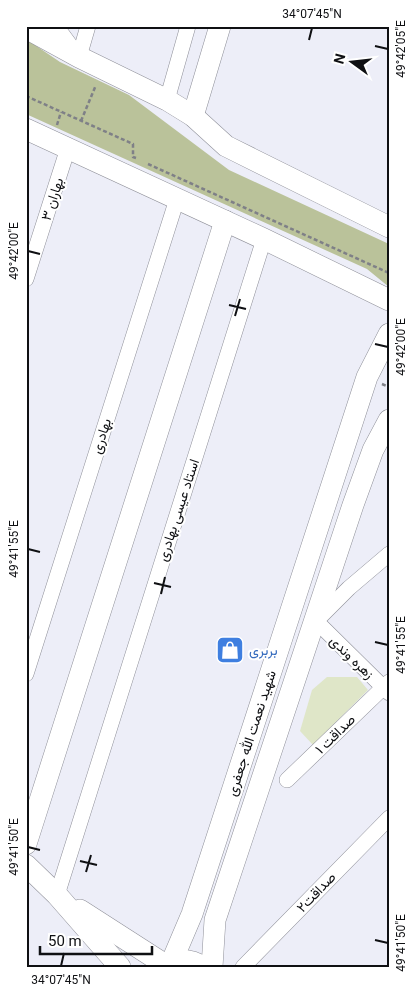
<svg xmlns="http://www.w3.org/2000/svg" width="415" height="993" font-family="Roboto,Vazirmatn,sans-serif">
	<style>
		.green { fill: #dfe6c8 }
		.forest { fill: #bac29a }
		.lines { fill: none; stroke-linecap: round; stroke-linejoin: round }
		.street-casing { stroke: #8f9099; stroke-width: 16 }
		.secondary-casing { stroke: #8f9099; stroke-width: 22 }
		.path { stroke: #7f8087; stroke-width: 2.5; stroke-dasharray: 4 2.5; stroke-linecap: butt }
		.street { stroke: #fff; stroke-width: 15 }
		.secondary { stroke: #fff; stroke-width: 21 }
		.ticks { fill: none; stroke: #0f1013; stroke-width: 2 }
		.labels { text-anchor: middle; stroke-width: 4; stroke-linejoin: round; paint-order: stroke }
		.street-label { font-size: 14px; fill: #0f1013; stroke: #fff }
		.shop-label { font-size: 14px; fill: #366cbe; stroke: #fff; text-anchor: start }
		.neatline { fill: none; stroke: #0f1013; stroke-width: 2 }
		.ticks-label { font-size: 12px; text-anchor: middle; fill: #0f1013 }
	</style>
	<rect width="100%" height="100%" fill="#edeef8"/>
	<path class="green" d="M327,677H357L368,690L313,745L300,731L312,690Z"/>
	<path class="forest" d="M26,39L60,62L129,95L229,170L389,244V287L367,269L26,114Z"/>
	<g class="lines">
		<g class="street-casing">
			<g id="street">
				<path d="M56,26L76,53"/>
				<path d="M79,57L88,26"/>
				<path d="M167,100L188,26"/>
				<path d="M26,279L68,148"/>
				<path d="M389,554L349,588L316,621L389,693"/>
				<path d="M26,674L177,199"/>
				<path d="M287,780L389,682"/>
				<path d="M57,895L264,239"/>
				<path d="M243,967L389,818"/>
			</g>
		</g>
		<g class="secondary-casing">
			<g id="secondary">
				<path d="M26,28L79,57L167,100L193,116L226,146L389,227"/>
				<path d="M193,116L220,26"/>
				<path d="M26,129L264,239L389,300"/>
				<path d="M26,844L225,221"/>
				<path d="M26,865L57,895L120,967"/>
				<path d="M80,910L164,964"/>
				<path d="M172,961L192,914L367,377L389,334"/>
				<path d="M161,966C174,958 190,958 203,967"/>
				<path d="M212,967L215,920L353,505L373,450L389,420"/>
			</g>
		</g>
		<g class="path">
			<path d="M26,96L133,144V157L136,158"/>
			<path d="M81,121L96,85"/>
			<path d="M57,125L61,112"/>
			<path d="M148,164L389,273"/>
			<path d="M382,384L389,387"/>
		</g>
		<use href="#street" class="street"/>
		<use href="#secondary" class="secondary"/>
	</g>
	<path class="ticks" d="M309,40L312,28M375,46L388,49M28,251L40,254M229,305L246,309M235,316L240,299M375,344L388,347M28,549L40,552M154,583L171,587M161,594L165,577M375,642L388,645M28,847L40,850M80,861L97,865M86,872L91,855M375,940L388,943M61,966L64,953"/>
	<defs>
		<g id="shop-square" transform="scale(1.4375)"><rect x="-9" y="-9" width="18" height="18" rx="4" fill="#3f7fe0" stroke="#fff"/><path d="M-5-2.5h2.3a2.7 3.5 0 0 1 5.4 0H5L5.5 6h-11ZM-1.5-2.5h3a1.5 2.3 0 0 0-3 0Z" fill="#fff"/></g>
	</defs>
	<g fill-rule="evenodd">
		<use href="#shop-square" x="230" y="650"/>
	</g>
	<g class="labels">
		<g class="street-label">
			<text transform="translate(52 199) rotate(-72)" y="5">بهاران ۳</text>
			<text transform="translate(101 436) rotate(-72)" y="5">بهادری</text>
			<text transform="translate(178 510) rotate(-72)" y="5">استاد عیسی بهادری</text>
			<text transform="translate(352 657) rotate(44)" y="5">زهره وندی</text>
			<text transform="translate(251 733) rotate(-72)" y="5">شهید نعمت الله جعفری</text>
			<text transform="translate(335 734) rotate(-44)" y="5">صداقت ۱</text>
			<text transform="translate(316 892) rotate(-46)" y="5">صداقت۲</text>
		</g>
		<g class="shop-label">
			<text x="249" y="655">بربری</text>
		</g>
	</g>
	<rect width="415" height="993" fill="none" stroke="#ffffff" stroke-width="55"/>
	<g transform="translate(352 62) rotate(285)" stroke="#ffffff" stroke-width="4" paint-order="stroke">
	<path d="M0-4L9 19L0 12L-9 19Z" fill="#0f1013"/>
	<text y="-8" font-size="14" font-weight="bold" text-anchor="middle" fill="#0f1013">N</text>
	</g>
	<path d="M40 946v8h112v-8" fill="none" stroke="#0f1013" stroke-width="2.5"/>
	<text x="48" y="946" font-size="15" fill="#0f1013" stroke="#ffffff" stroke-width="4" paint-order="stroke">50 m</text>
	<rect x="28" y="28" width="360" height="938" class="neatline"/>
	<g class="ticks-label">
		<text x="312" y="18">34°07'45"N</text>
		<text transform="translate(401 49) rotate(-90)" y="4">49°42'05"E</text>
		<text transform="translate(14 251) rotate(-90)" y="4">49°42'00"E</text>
		<text transform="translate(401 347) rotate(-90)" y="4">49°42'00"E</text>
		<text transform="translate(14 549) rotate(-90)" y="4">49°41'55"E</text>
		<text transform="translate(401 645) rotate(-90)" y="4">49°41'55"E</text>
		<text transform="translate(14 847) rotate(-90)" y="4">49°41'50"E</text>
		<text transform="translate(401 943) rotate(-90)" y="4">49°41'50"E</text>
		<text x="61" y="984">34°07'45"N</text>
	</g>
</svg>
